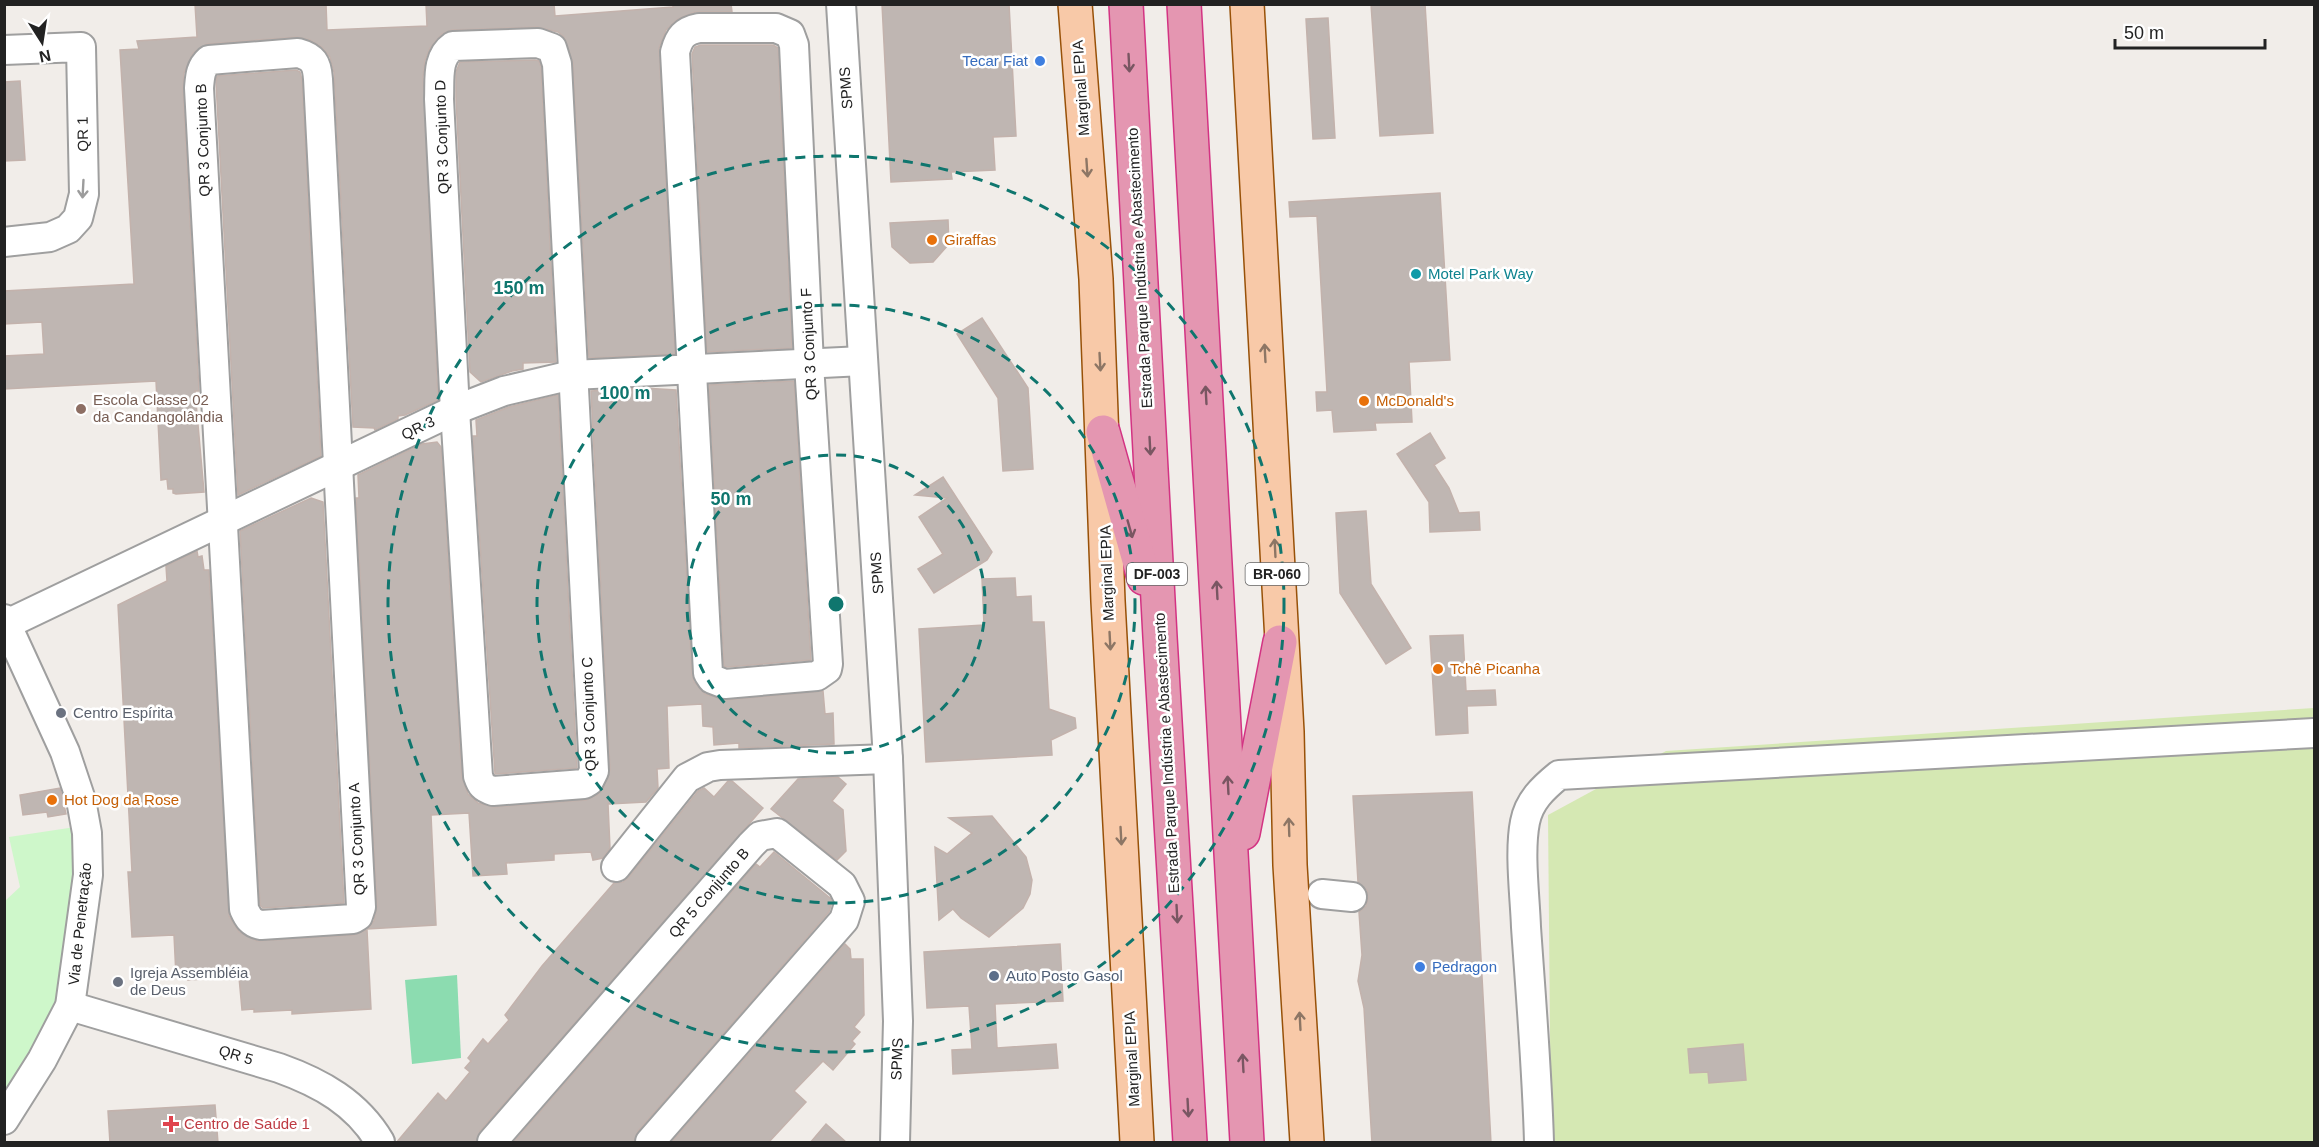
<svg xmlns="http://www.w3.org/2000/svg" width="2319" height="1147" font-family="Helvetica,sans-serif">
	<style>
		.grass { fill: #d5e8b3 }
		.park { fill: #cef7ca }
		.pitch { fill: #8cdcb0 }
		.building { fill: #bfb6b2; stroke: #c3b2ac; stroke-width: 1.5 }
		.lines { fill: none; stroke-linecap: round; stroke-linejoin: round }
		.minor-casing { stroke: #9f9f9f; stroke-width: 32 }
		.major-casing { stroke: #985108; stroke-width: 36 }
		.highway-casing { stroke: #d33383; stroke-width: 36 }
		.minor { stroke: #fff; stroke-width: 28 }
		.major { stroke: #f8c9a8; stroke-width: 33 }
		.highway { stroke: #e496b1; stroke-width: 33 }
		.oneway { stroke: #795662 }
		.oneway2 { stroke: #8d7665 }
		.oneway3 { stroke: #9c9c9c }
		.ring { fill: none; stroke: #0f766e; stroke-width: 3; stroke-dasharray: 10 8 }
		.shop-dot { fill: #3f7fe0; stroke: #fff; stroke-width: 2 }
		.food-dot { fill: #e8710a; stroke: #fff; stroke-width: 2 }
		.culture-dot { fill: #0f9aa8; stroke: #fff; stroke-width: 2 }
		.education-dot { fill: #8d6e63; stroke: #fff; stroke-width: 2 }
		.worship-dot { fill: #6b7280; stroke: #fff; stroke-width: 2 }
		.service-dot { fill: #5c6f8a; stroke: #fff; stroke-width: 2 }
		.health-dot { fill: #e0444e; stroke: #fff; stroke-width: 2 }
		.labels { text-anchor: middle; stroke-width: 5; stroke-linejoin: round; paint-order: stroke }
		.shield { fill: #fff; stroke: #646464; stroke-width: 1.5 }
		.shield-label { font-size: 14px; font-weight: bold; fill: #222 }
		.shop-label { font-size: 15px; fill: #366cbe; stroke: #fff; text-anchor: end }
		.street-label { font-size: 15px; fill: #222; stroke: #fff }
		.food-label { font-size: 15px; fill: #c56008; stroke: #fff; text-anchor: start }
		.culture-label { font-size: 15px; fill: #0d838f; stroke: #fff; text-anchor: start }
		.education-label { font-size: 15px; fill: #785e54; stroke: #fff; text-anchor: start }
		.worship-label { font-size: 15px; fill: #5b616d; stroke: #fff; text-anchor: start }
		.service-label { font-size: 15px; fill: #4e5e75; stroke: #fff; text-anchor: start }
		.health-label { font-size: 15px; fill: #be3a42; stroke: #fff; text-anchor: start }
		.centre { fill: #0f766e; stroke: #fff; stroke-width: 3 }
		.ring-label { font-size: 18px; text-anchor: middle; font-weight: bold; fill: #0f766e; stroke: #fff; stroke-width: 5; stroke-linejoin: round; paint-order: stroke }
	</style>
	<rect width="100%" height="100%" fill="#f1ede9"/>
	<path class="grass" d="M2314,708V1142H1551L1548,815L1666,751Z"/>
	<path class="park" d="M82,826L75,959L39,1059L5,1105V901L20,887L9,837Z"/>
	<path class="pitch" d="M457,975L461,1058L412,1064L405,980Z"/>
	<g class="building">
		<path d="M195,4H326L327,30L427,26L426,4H554L555,16L673,7V4H731L732,12H695L678,19L666,30L659,48L675,354L589,358L573,63L564,37L558,32L537,27L452,30L442,34L430,48L425,60L423,77L438,400L405,415L398,416V419L375,430L374,428L353,427L334,72L330,57L322,47L310,40L297,37L207,44L193,53L184,73L183,89L199,391H195L204,492L176,494L173,493V489H168L167,479L161,480L156,381L4,389V356L44,354L42,322L4,324V291L134,284L120,50L139,49L137,41L197,37Z"/>
		<path d="M882,4H1009L1016,136L993,137L995,170L951,172L952,179L891,182Z"/>
		<path d="M1371,4H1425L1433,133L1380,136Z"/>
		<path d="M1328,18L1335,138L1313,139L1306,19Z"/>
		<path d="M701,45H773L778,48L792,348L707,352L692,54L695,47Z"/>
		<path d="M535,60L539,61L541,67L556,362L523,363V369L512,371L481,382L470,372L456,99V72L460,62Z"/>
		<path d="M296,70L300,72L302,80L321,456L238,495L216,82L217,76Z"/>
		<path d="M20,81L25,160L4,161V82Z"/>
		<path d="M1440,193L1450,360L1409,362L1412,422L1375,423L1376,430L1334,432L1332,410L1317,411L1316,392H1327L1317,216L1290,217L1289,202Z"/>
		<path d="M948,220L949,244L933,262L910,263L892,247L890,223Z"/>
		<path d="M982,318L1028,388L1033,469L1003,471L998,398L957,334Z"/>
		<path d="M794,381L811,660L727,667L724,666L709,385Z"/>
		<path d="M643,388L676,390L692,674L694,682L705,694L726,700L823,691L825,714L833,713L834,744L739,748V743L714,745L713,727L703,726L702,704L667,706L669,768L657,769L658,788L646,802L608,804L610,848L603,858L593,860L591,852L554,854V860L506,863L507,874L473,876L469,813L431,815L436,925L368,929L374,921L377,906L356,498H359L358,475L422,444L437,442L441,447L462,777L468,794L478,803L494,807L586,800L597,795L603,789L610,770L591,391Z"/>
		<path d="M558,395L577,768L495,774L473,436H477L476,420L509,407Z"/>
		<path d="M1430,433L1445,458L1434,465L1449,488L1459,513L1479,512L1480,530L1430,532L1429,502L1397,454Z"/>
		<path d="M943,477L992,552L987,560L934,593L918,569L943,554L919,517L947,498L915,495Z"/>
		<path d="M311,498L323,502L344,903L263,908L260,905L240,531Z"/>
		<path d="M1366,511L1371,584L1411,648L1386,664L1340,593L1336,513Z"/>
		<path d="M197,551L198,557L202,556L204,570H209L229,916L239,932L257,941L354,935L367,930L371,1009L292,1014V1010L254,1012V1009L242,1010L239,977L188,980V975L176,976L174,935L132,937L128,872H132L118,605L167,581L166,566Z"/>
		<path d="M1015,578L1016,597L1031,596L1032,622H1044L1049,709L1075,718L1076,728L1051,740L1052,755L926,762L919,629L984,625L982,579Z"/>
		<path d="M1463,635L1466,691L1495,690L1496,705L1467,706L1468,733L1436,735L1430,636Z"/>
		<path d="M838,777L846,784L832,801L843,810L846,851L837,860L771,809L798,779Z"/>
		<path d="M728,781H732L763,808L480,1131L476,1143H396L438,1093L446,1101L470,1072L465,1068L471,1061L468,1058L483,1039L488,1044L509,1020L505,1015L542,966L614,883L623,882L629,877L698,791L704,788L714,797Z"/>
		<path d="M60,788L66,814L48,817L47,812L23,815L20,795Z"/>
		<path d="M1472,792L1491,1143H1372L1364,1008L1358,981L1362,955L1359,912L1366,906L1368,898L1367,890L1358,882L1353,796Z"/>
		<path d="M992,816L1026,857L1032,880L1030,894L1023,908L989,937L961,918L953,909L939,920L935,847L947,854L972,833L949,818Z"/>
		<path d="M774,852L830,898L832,902L829,912L638,1131L634,1143H513L756,864L760,867Z"/>
		<path d="M845,944L850,949L851,959H863L864,1015L854,1027L860,1032L852,1041L855,1044L833,1070L823,1061L794,1091L806,1102L768,1143H671Z"/>
		<path d="M1060,944L1063,1001L995,1004L997,1048L1056,1044L1058,1068L953,1074L952,1050L972,1049L969,1006L927,1008L924,952Z"/>
		<path d="M1743,1044L1746,1080L1709,1083L1708,1072L1690,1073L1688,1049Z"/>
		<path d="M215,1105L218,1143H110L108,1111Z"/>
		<path d="M826,1124L847,1143H810Z"/>
	</g>
	<g class="lines">
		<g class="minor-casing">
			<g id="minor">
				<path d="M841,4L888,759L898,1021L895,1142"/>
				<path d="M699,28H776L790,34L794,45L809,364L828,664L827,669L817,676L725,684L712,679L708,673L675,52C679,37 684,31 699,28Z"/>
				<path d="M538,43L552,48L557,64L594,771L589,781L584,784L493,791C483,788 481,785 478,776L455,410L439,99C440,80 436,58 453,46Z"/>
				<path d="M4,50L81,47L84,194L78,218L68,229L50,237L4,242"/>
				<path d="M298,53C313,57 317,63 318,79L361,907L358,916L353,919L261,925C251,923 248,918 244,909L199,88C200,77 200,68 209,60Z"/>
				<path d="M4,619L65,752L81,800L87,833L88,875L70,1006L42,1060L4,1120"/>
				<path d="M7,624L455,410L504,391L572,375L863,361"/>
				<path d="M616,867L687,778L708,767L720,765L888,759"/>
				<path d="M1322,894L1352,897"/>
				<path d="M70,1006L279,1068C321,1083 357,1103 380,1142"/>
				<path d="M492,1142L751,845L760,836L777,833L842,885L850,901L844,920L650,1142"/>
				<path d="M1539,1142C1537,1071 1531,999 1526,927C1525,897 1519,852 1525,822C1529,801 1543,788 1559,775L2314,733"/>
			</g>
		</g>
		<g class="major-casing">
			<g id="major">
				<path d="M1075,4L1096,279L1108,601L1137,1142"/>
				<path d="M1247,4L1287,732L1290,865L1307,1142"/>
			</g>
		</g>
		<g class="highway-casing">
			<g id="highway">
				<path d="M1126,4L1160,637L1190,1142"/>
				<path d="M1184,4L1247,1142"/>
				<path d="M1103,432L1144,578"/>
				<path d="M1243,833L1280,642"/>
			</g>
		</g>
		<use href="#minor" class="minor"/>
		<use href="#major" class="major"/>
		<use href="#highway" class="highway"/>
	</g>
	<defs><path id="oneway-shaft" d="M-6 0H5M1.5-3L5.5 0L1.5 3" fill="none" stroke-width="1.6" stroke-linecap="round" stroke-linejoin="round" transform="scale(1.5)"/></defs>
	<g class="oneway">
		<use href="#oneway-shaft" transform="translate(1129 63) rotate(87)"/>
		<use href="#oneway-shaft" transform="translate(1206 395) rotate(-93)"/>
		<use href="#oneway-shaft" transform="translate(1150 446) rotate(87)"/>
		<use href="#oneway-shaft" transform="translate(1130 529) rotate(74)"/>
		<use href="#oneway-shaft" transform="translate(1217 590) rotate(-93)"/>
		<use href="#oneway-shaft" transform="translate(1228 785) rotate(-93)"/>
		<use href="#oneway-shaft" transform="translate(1177 914) rotate(87)"/>
		<use href="#oneway-shaft" transform="translate(1243 1063) rotate(-93)"/>
		<use href="#oneway-shaft" transform="translate(1188 1108) rotate(87)"/>
	</g>
	<g class="oneway2">
		<use href="#oneway-shaft" transform="translate(1087 168) rotate(86)"/>
		<use href="#oneway-shaft" transform="translate(1265 353) rotate(-93)"/>
		<use href="#oneway-shaft" transform="translate(1100 362) rotate(87)"/>
		<use href="#oneway-shaft" transform="translate(1275 548) rotate(-93)"/>
		<use href="#oneway-shaft" transform="translate(1110 641) rotate(87)"/>
		<use href="#oneway-shaft" transform="translate(1289 827) rotate(-92)"/>
		<use href="#oneway-shaft" transform="translate(1121 836) rotate(87)"/>
		<use href="#oneway-shaft" transform="translate(1300 1021) rotate(-93)"/>
	</g>
	<use class="oneway3" href="#oneway-shaft" transform="translate(83 189) rotate(93)"/>
	<g class="ring">
		<circle cx="836" cy="604" r="149"/>
		<circle cx="836" cy="604" r="299"/>
		<circle cx="836" cy="604" r="448"/>
	</g>
	<g class="shop-dot">
		<circle cx="1040" cy="61" r="6"/>
		<circle cx="1420" cy="967" r="6"/>
	</g>
	<g class="food-dot">
		<circle cx="932" cy="240" r="6"/>
		<circle cx="1364" cy="401" r="6"/>
		<circle cx="1438" cy="669" r="6"/>
		<circle cx="52" cy="800" r="6"/>
	</g>
	<circle class="culture-dot" cx="1416" cy="274" r="6"/>
	<circle class="education-dot" cx="81" cy="409" r="6"/>
	<g class="worship-dot">
		<circle cx="61" cy="713" r="6"/>
		<circle cx="118" cy="982" r="6"/>
	</g>
	<circle class="service-dot" cx="994" cy="976" r="6"/>
	<path class="health-dot" d="M168 1115h6v6h6v6h-6v6h-6v-6h-6v-6h6z"/>
	<g class="labels">
		<g class="shield">
			<rect x="1127" y="563" width="60" height="22" rx="4.5"/>
			<rect x="1245.5" y="563" width="63" height="22" rx="4.5"/>
		</g>
		<g class="shield-label">
			<text x="1157" y="579">DF-003</text>
			<text x="1277" y="579">BR-060</text>
		</g>
		<g class="shop-label">
			<text x="1028" y="66">Tecar Fiat</text>
			<text x="1432" y="972" text-anchor="start">Pedragon</text>
		</g>
		<g class="street-label">
			<text transform="translate(846 88) rotate(-94)" y="5">SPMS</text>
			<text transform="translate(1081 88) rotate(-94)" y="5">Marginal EPIA</text>
			<text transform="translate(83 134) rotate(-91)" y="5">QR 1</text>
			<text transform="translate(442 137) rotate(-92)" y="5">QR 3 Conjunto D</text>
			<text transform="translate(203 140) rotate(-92)" y="5">QR 3 Conjunto B</text>
			<text transform="translate(1140 268) rotate(-93)" y="5">Estrada Parque Indústria e Abastecimento</text>
			<text transform="translate(809 344) rotate(-93)" y="5">QR 3 Conjunto F</text>
			<text transform="translate(418 428) rotate(-26)" y="5">QR 3</text>
			<text transform="translate(877 573) rotate(-94)" y="5">SPMS</text>
			<text transform="translate(1107 573) rotate(-92)" y="5">Marginal EPIA</text>
			<text transform="translate(589 714) rotate(-92)" y="5">QR 3 Conjunto C</text>
			<text transform="translate(1167 753) rotate(-93)" y="5">Estrada Parque Indústria e Abastecimento</text>
			<text transform="translate(357 839) rotate(-93)" y="5">QR 3 Conjunto A</text>
			<text transform="translate(709 893) rotate(-49)" y="5">QR 5 Conjunto B</text>
			<text transform="translate(80 924) rotate(-84)" y="5">Via de Penetração</text>
			<text transform="translate(236 1055) rotate(17)" y="5">QR 5</text>
			<text transform="translate(897 1059) rotate(-88)" y="5">SPMS</text>
			<text transform="translate(1132 1059) rotate(-93)" y="5">Marginal EPIA</text>
		</g>
		<g class="food-label">
			<text x="944" y="245">Giraffas</text>
			<text x="1376" y="406">McDonald's</text>
			<text x="1450" y="674">Tchê Picanha</text>
			<text x="64" y="805">Hot Dog da Rose</text>
		</g>
		<g class="culture-label">
			<text x="1428" y="279">Motel Park Way</text>
		</g>
		<g class="education-label">
			<text x="93" y="405">Escola Classe 02<tspan x="93" dy="17">da Candangolândia</tspan></text>
		</g>
		<g class="worship-label">
			<text x="73" y="718">Centro Espírita</text>
			<text x="130" y="978">Igreja Assembléia<tspan x="130" dy="17">de Deus</tspan></text>
		</g>
		<g class="service-label">
			<text x="1006" y="981">Auto Posto Gasol</text>
		</g>
		<g class="health-label">
			<text x="184" y="1129">Centro de Saúde 1</text>
		</g>
	</g>
	<circle cx="836" cy="604" r="9" class="centre"/>
	<g class="ring-label">
		<text x="519" y="294">150 m</text>
		<text x="625" y="399">100 m</text>
		<text x="731" y="505">50 m</text>
	</g>
	<rect width="2319" height="1147" fill="none" stroke="#222222" stroke-width="12"/>
	<g transform="translate(42 42) rotate(168)" stroke="#ffffff" stroke-width="4.5" paint-order="stroke">
	<path d="M0-4.5L10 22L0 15L-10 22Z" fill="#222222"/>
	<text y="-9" font-size="16" font-weight="bold" text-anchor="middle" fill="#222222">N</text>
	</g>
	<path d="M2115 39v9h150v-9" fill="none" stroke="#222222" stroke-width="3"/>
	<text x="2124" y="39" font-size="18" fill="#222222" stroke="#ffffff" stroke-width="4.5" paint-order="stroke">50 m</text>
</svg>
